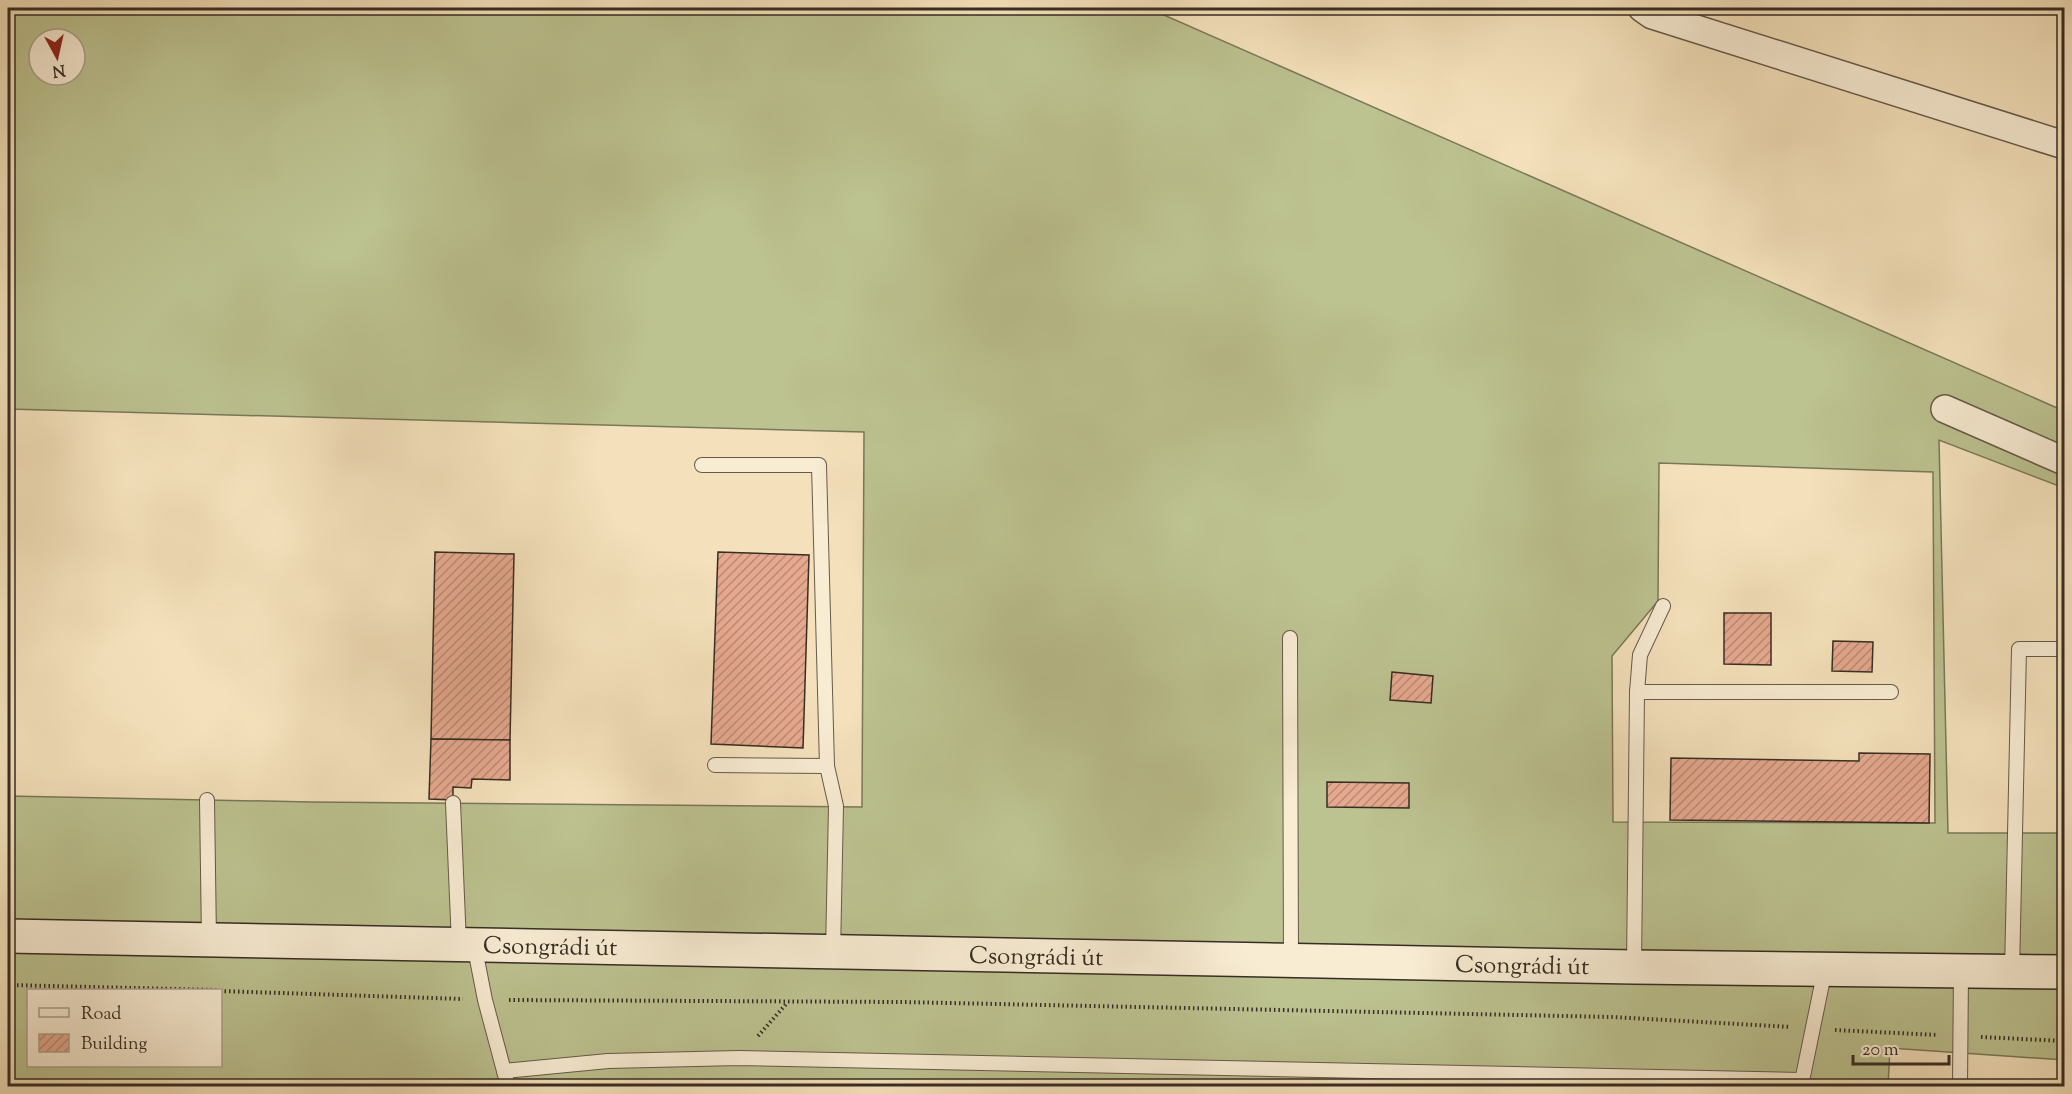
<svg xmlns="http://www.w3.org/2000/svg" width="2072" height="1094" font-family="'Sorts Mill Goudy',serif">
	<style>
		.grass { fill: #bcc290; stroke: #79785a; stroke-width: 1.5; fill-rule: evenodd }
		.building { fill: url(#building-hatch); stroke: #362d24; stroke-width: 1.5 }
		.lines { fill: none; stroke-linecap: round; stroke-linejoin: round }
		.service-casing { stroke: #665a4a; stroke-width: 16 }
		.minor-casing { stroke: #665a4a; stroke-width: 30 }
		.secondary-casing { stroke: #362d24; stroke-width: 36 }
		.path { stroke: #362d24; stroke-width: 4; stroke-dasharray: 1.5 3; stroke-linecap: butt }
		.service { stroke: #f8ecd3; stroke-width: 14 }
		.minor { stroke: #f8ecd3; stroke-width: 27 }
		.secondary { stroke: #f8ecd3; stroke-width: 33 }
		.labels { text-anchor: middle; stroke-width: 4.5; stroke-linejoin: round; paint-order: stroke }
		.street-label { font-size: 24px; fill: #362d24; stroke: #f8ecd3 }
	</style>
	<defs>
		<pattern id="building-hatch" width="6" height="6" patternUnits="userSpaceOnUse" patternTransform="scale(1.5)"><rect width="6" height="6" fill="#e6a98f"/><path d="M-1 1l2-2M0 6l6-6M5 7l2-2" fill="none" stroke="#bb8a75"/></pattern>
	</defs>
	<rect width="100%" height="100%" fill="#f4e1bb"/>
	<filter id="stains"><feTurbulence type="fractalNoise" baseFrequency=".00333" numOctaves="4"/><feColorMatrix values="0 0 0 0 .2 0 0 0 0 .09 0 0 0 0 .02 0 0 0 .5 -.17"/></filter>
	<radialGradient id="worn" r=".72"><stop offset=".6" stop-color="#630" stop-opacity="0"/><stop offset="1" stop-color="#630" stop-opacity=".3"/></radialGradient>
	<path class="grass" d="M8,8H1148L2064,411V488L1939,440L1948,833H2064V1060L1890,1048L1888,1086H8V796L311,802L862,807L864,432L8,409ZM39,39H75V75H39ZM1659,463L1933,472L1935,823L1613,822L1612,656L1658,601ZM28,990H220V1066H28Z"/>
	<g class="building">
		<path d="M435,552L514,554L510,740L431,739Z"/>
		<path d="M718,552L809,555L803,748L711,744Z"/>
		<path d="M1724,613H1771V665L1724,664Z"/>
		<path d="M1833,641L1873,642L1872,672L1832,671Z"/>
		<path d="M1392,672L1433,676L1431,703L1390,700Z"/>
		<path d="M431,739L510,740V780L472,779L471,788L453,787V800L429,799Z"/>
		<path d="M1859,753L1930,754L1929,823L1670,820L1671,758L1859,761Z"/>
		<path d="M1327,782L1409,783V808L1327,807Z"/>
	</g>
	<g class="lines">
		<g class="service-casing">
			<g id="service">
				<path d="M702,465H819L827,766L836,806L833,952"/>
				<path d="M1290,638L1291,961"/>
				<path d="M1637,692H1891"/>
				<path d="M715,765L827,766"/>
				<path d="M207,800L209,941"/>
				<path d="M453,803L459,944"/>
				<path d="M474,944L485,1000L508,1086"/>
				<path d="M1634,967L1637,692L1640,655L1663,606"/>
				<path d="M2012,972L2019,649H2064"/>
				<path d="M504,1071L608,1061L739,1058L1802,1080"/>
				<path d="M1801,1086L1825,969"/>
				<path d="M1960,1086L1961,971"/>
			</g>
		</g>
		<g class="minor-casing">
			<g id="minor">
				<path d="M1642,8L1652,15L2064,145"/>
				<path d="M1945,409L2064,461"/>
			</g>
		</g>
		<g class="secondary-casing">
			<path id="secondary" d="M8,936L1634,967L2064,972"/>
		</g>
		<g class="path">
			<path d="M8,985L219,990"/>
			<path d="M220,991L463,999"/>
			<path d="M509,1000L902,1002L1612,1017L1791,1027"/>
			<path d="M1835,1030L1938,1035"/>
			<path d="M758,1036L787,1003"/>
			<path d="M1981,1037L2064,1041"/>
		</g>
		<use href="#service" class="service"/>
		<use href="#minor" class="minor"/>
		<use href="#secondary" class="secondary"/>
	</g>
	<g class="labels">
		<g class="street-label">
			<text transform="translate(550 946) rotate(1)" y="8">Csongrádi út</text>
			<text transform="translate(1036 956) rotate(1)" y="8">Csongrádi út</text>
			<text transform="translate(1522 965) rotate(1)" y="8">Csongrádi út</text>
		</g>
	</g>
	<rect width="2072" height="1094" fill="none" stroke="#f4e1bb" stroke-width="30"/>
	<rect x="9" y="9" width="2054" height="1076" fill="none" stroke="#362d24" stroke-width="3"/>
	<rect x="15" y="15" width="2042" height="1064" fill="none" stroke="#362d24" stroke-width="1.5"/>
	<rect x="27" y="989" width="195" height="78" fill="#f8ecd3" stroke="#aaa08d" stroke-width="1.5"/>
	<rect x="39" y="1008" width="30" height="9" fill="#f8ecd3" stroke="#aaa08d" stroke-width="1.5"/>
	<text x="81" y="1019" font-size="18" fill="#362d24">Road</text>
	<rect x="39" y="1034" width="30" height="18" fill="url(#building-hatch)" stroke="#aaa08d" stroke-width="1.5"/>
	<text x="81" y="1049" font-size="18" fill="#362d24">Building</text>
	<g transform="translate(57 57) rotate(172)"><circle r="28" fill="#f8ecd3" stroke="#aaa08d" stroke-width="1.5"/>
	<path d="M0-4.5L10 22L0 15L-10 22Z" fill="#8f2418"/>
	<text y="-9" font-size="16" font-weight="bold" text-anchor="middle" fill="#362d24">N</text>
	</g>
	<path d="M1853 1055v9h96v-9" fill="none" stroke="#362d24" stroke-width="3"/>
	<text x="1862" y="1055" font-size="18" fill="#362d24" stroke="#f8ecd3" stroke-width="4.5" paint-order="stroke">20 m</text>
	<rect width="100%" height="100%" filter="url(#stains)"/>
	<rect width="100%" height="100%" fill="url(#worn)"/>
</svg>
